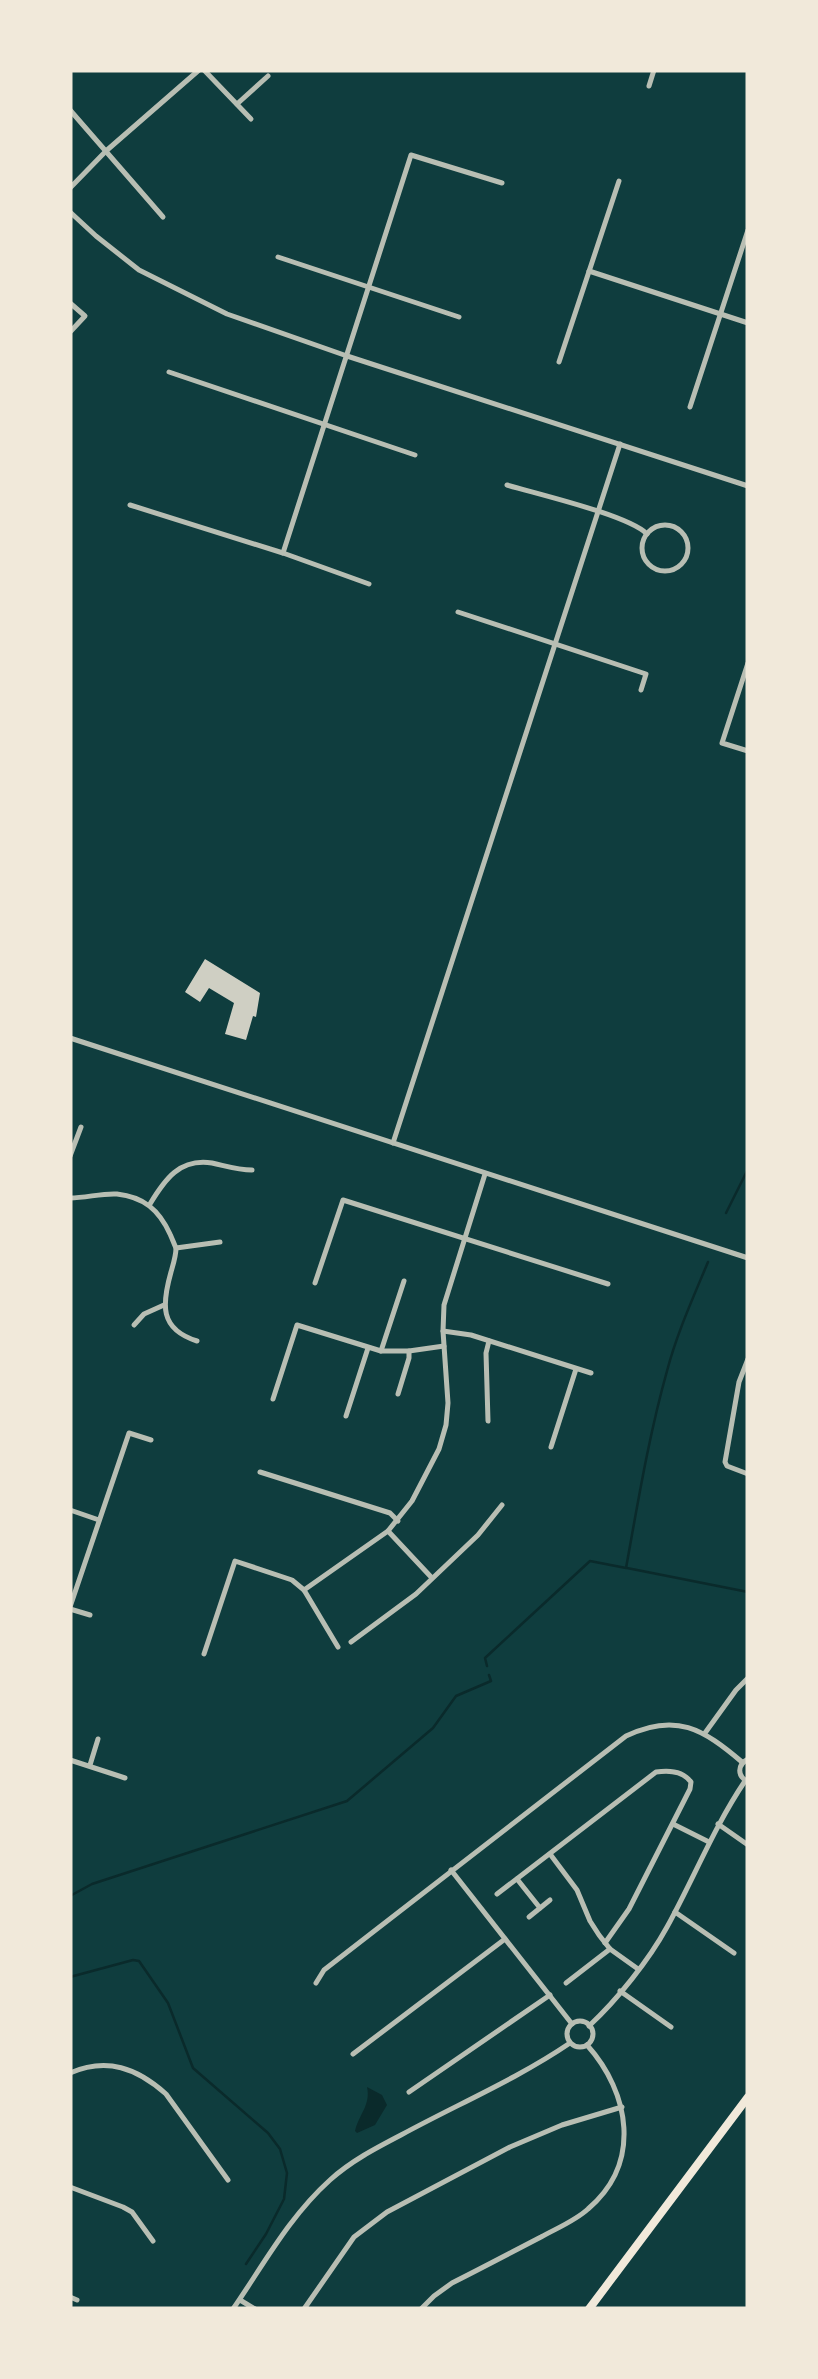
<svg xmlns="http://www.w3.org/2000/svg" width="818" height="2379" font-family="'DejaVu Sans',sans-serif">
	<style>
		.water { fill: #0a2a2b }
		.lines { fill: none; stroke-linecap: round; stroke-linejoin: round }
		.stream { stroke: #0a2a2b; stroke-width: 2.5 }
		.building { fill: #cfcfc3 }
		.minor { stroke: #b8beb3; stroke-width: 5 }
		.trunk { stroke: #f1e9da; stroke-width: 8 }
	</style>
	<rect width="100%" height="100%" fill="#0f3d3e"/>
	<path class="water" d="M367,2087L382,2095L387,2105L375,2125L357,2133L355,2131C359,2114 371,2105 367,2087Z"/>
	<g class="lines">
		<g class="stream">
			<path d="M726,1213L748,1169"/>
			<path d="M627,1568L748,1592"/>
			<path d="M487,1666L485,1658L590,1561L626,1568C638,1502 649,1435 667,1371C677,1333 693,1298 708,1262"/>
			<path d="M70,1896L92,1884L347,1801L433,1728L456,1696L491,1681L489,1675"/>
			<path d="M70,1977L133,1960L139,1961L168,2003L193,2068L268,2133L280,2149L287,2173L284,2199L266,2234L246,2264"/>
		</g>
	</g>
	<path class="building" d="M205,959L260,993L256,1017L253,1016L246,1040L225,1034L234,1003L209,988L200,1002L185,992Z"/>
	<g class="lines">
		<g class="minor">
			<path d="M204,70L251,119"/>
			<path d="M649,86L654,70"/>
			<path d="M237,104L268,76"/>
			<path d="M70,110L163,217"/>
			<path d="M70,188L106,151L199,70"/>
			<path d="M70,212L96,236L139,270L227,314L347,356L748,486"/>
			<path d="M278,257L459,317"/>
			<path d="M589,271L748,323"/>
			<path d="M70,303L85,316L71,331"/>
			<path d="M559,362L619,181"/>
			<path d="M169,372L415,455"/>
			<path d="M690,407L748,230"/>
			<path d="M507,485C537,494 628,515 647,534"/>
			<path d="M130,505L283,553L369,584"/>
			<circle cx="665" cy="548" r="23"/>
			<path d="M283,553L411,155L502,183"/>
			<path d="M458,612L646,674L641,690"/>
			<path d="M748,663L722,743L748,751"/>
			<path d="M70,1038L748,1258"/>
			<path d="M393,1143L620,444"/>
			<path d="M70,1156L81,1127"/>
			<path d="M70,1198C86,1198 102,1193 117,1194C144,1197 159,1210 170,1234C171,1236 175,1246 176,1248C176,1256 173,1265 171,1272C162,1304 159,1329 197,1341"/>
			<path d="M150,1204C165,1179 180,1158 212,1163C226,1166 238,1170 252,1170"/>
			<path d="M176,1248L220,1242"/>
			<path d="M315,1283L343,1200L608,1284"/>
			<path d="M134,1325L144,1314L164,1305"/>
			<path d="M443,1331L471,1335L591,1373"/>
			<path d="M381,1351L404,1281"/>
			<path d="M748,1359L739,1382L725,1462L727,1466L748,1474"/>
			<path d="M398,1394L409,1358V1351"/>
			<path d="M273,1399L297,1325L381,1351H409L444,1346"/>
			<path d="M346,1416L368,1348"/>
			<path d="M488,1421L486,1353L489,1341"/>
			<path d="M551,1447L576,1369"/>
			<path d="M260,1472L390,1513L398,1521"/>
			<path d="M70,1510L99,1520"/>
			<path d="M388,1531L432,1578"/>
			<path d="M304,1590L388,1531L412,1501L439,1449L446,1425L448,1403L443,1331L444,1305L485,1174"/>
			<path d="M70,1607L129,1433L151,1440"/>
			<path d="M70,1609L90,1615"/>
			<path d="M351,1642L416,1594L478,1535L502,1505"/>
			<path d="M204,1654L235,1561L292,1580L304,1590L338,1647"/>
			<path d="M705,1733L736,1690L748,1678"/>
			<path d="M748,1759C737,1765 737,1776 748,1782"/>
			<path d="M70,1760L125,1778"/>
			<path d="M90,1765L98,1739"/>
			<path d="M673,1824L709,1842"/>
			<path d="M718,1824L748,1845"/>
			<path d="M550,1854L577,1890L590,1921L599,1935L610,1949L638,1969"/>
			<path d="M451,1870L572,2024"/>
			<path d="M517,1879L540,1908"/>
			<path d="M497,1894L656,1772C669,1770 683,1771 691,1782L690,1789L629,1909L605,1943"/>
			<path d="M675,1912L734,1953"/>
			<path d="M529,1917L550,1900"/>
			<path d="M316,1983L324,1970L626,1736C676,1712 703,1729 742,1762"/>
			<path d="M566,1983L610,1949"/>
			<path d="M620,1991L671,2027"/>
			<circle cx="580" cy="2034" r="13"/>
			<path d="M589,2026C617,2000 649,1960 667,1927C694,1878 714,1827 745,1781"/>
			<path d="M353,2054L505,1939"/>
			<path d="M70,2073C107,2057 137,2068 166,2094L228,2180"/>
			<path d="M409,2092L550,1995"/>
			<path d="M70,2187L123,2207L132,2212L153,2241"/>
			<path d="M70,2297L77,2300"/>
			<path d="M240,2300L255,2309"/>
			<path d="M233,2309C264,2264 289,2217 330,2180C351,2161 376,2148 401,2135C458,2104 517,2079 570,2043"/>
			<path d="M304,2309L354,2237L387,2212L510,2147L562,2125L622,2107"/>
			<path d="M421,2309L434,2296L452,2283C482,2268 512,2252 541,2237C557,2228 575,2221 588,2209C642,2163 630,2093 587,2045"/>
		</g>
		<path class="trunk" d="M589,2309L748,2097"/>
	</g>
	<rect width="818" height="2379" fill="none" stroke="#f1e9da" stroke-width="145"/>
</svg>
